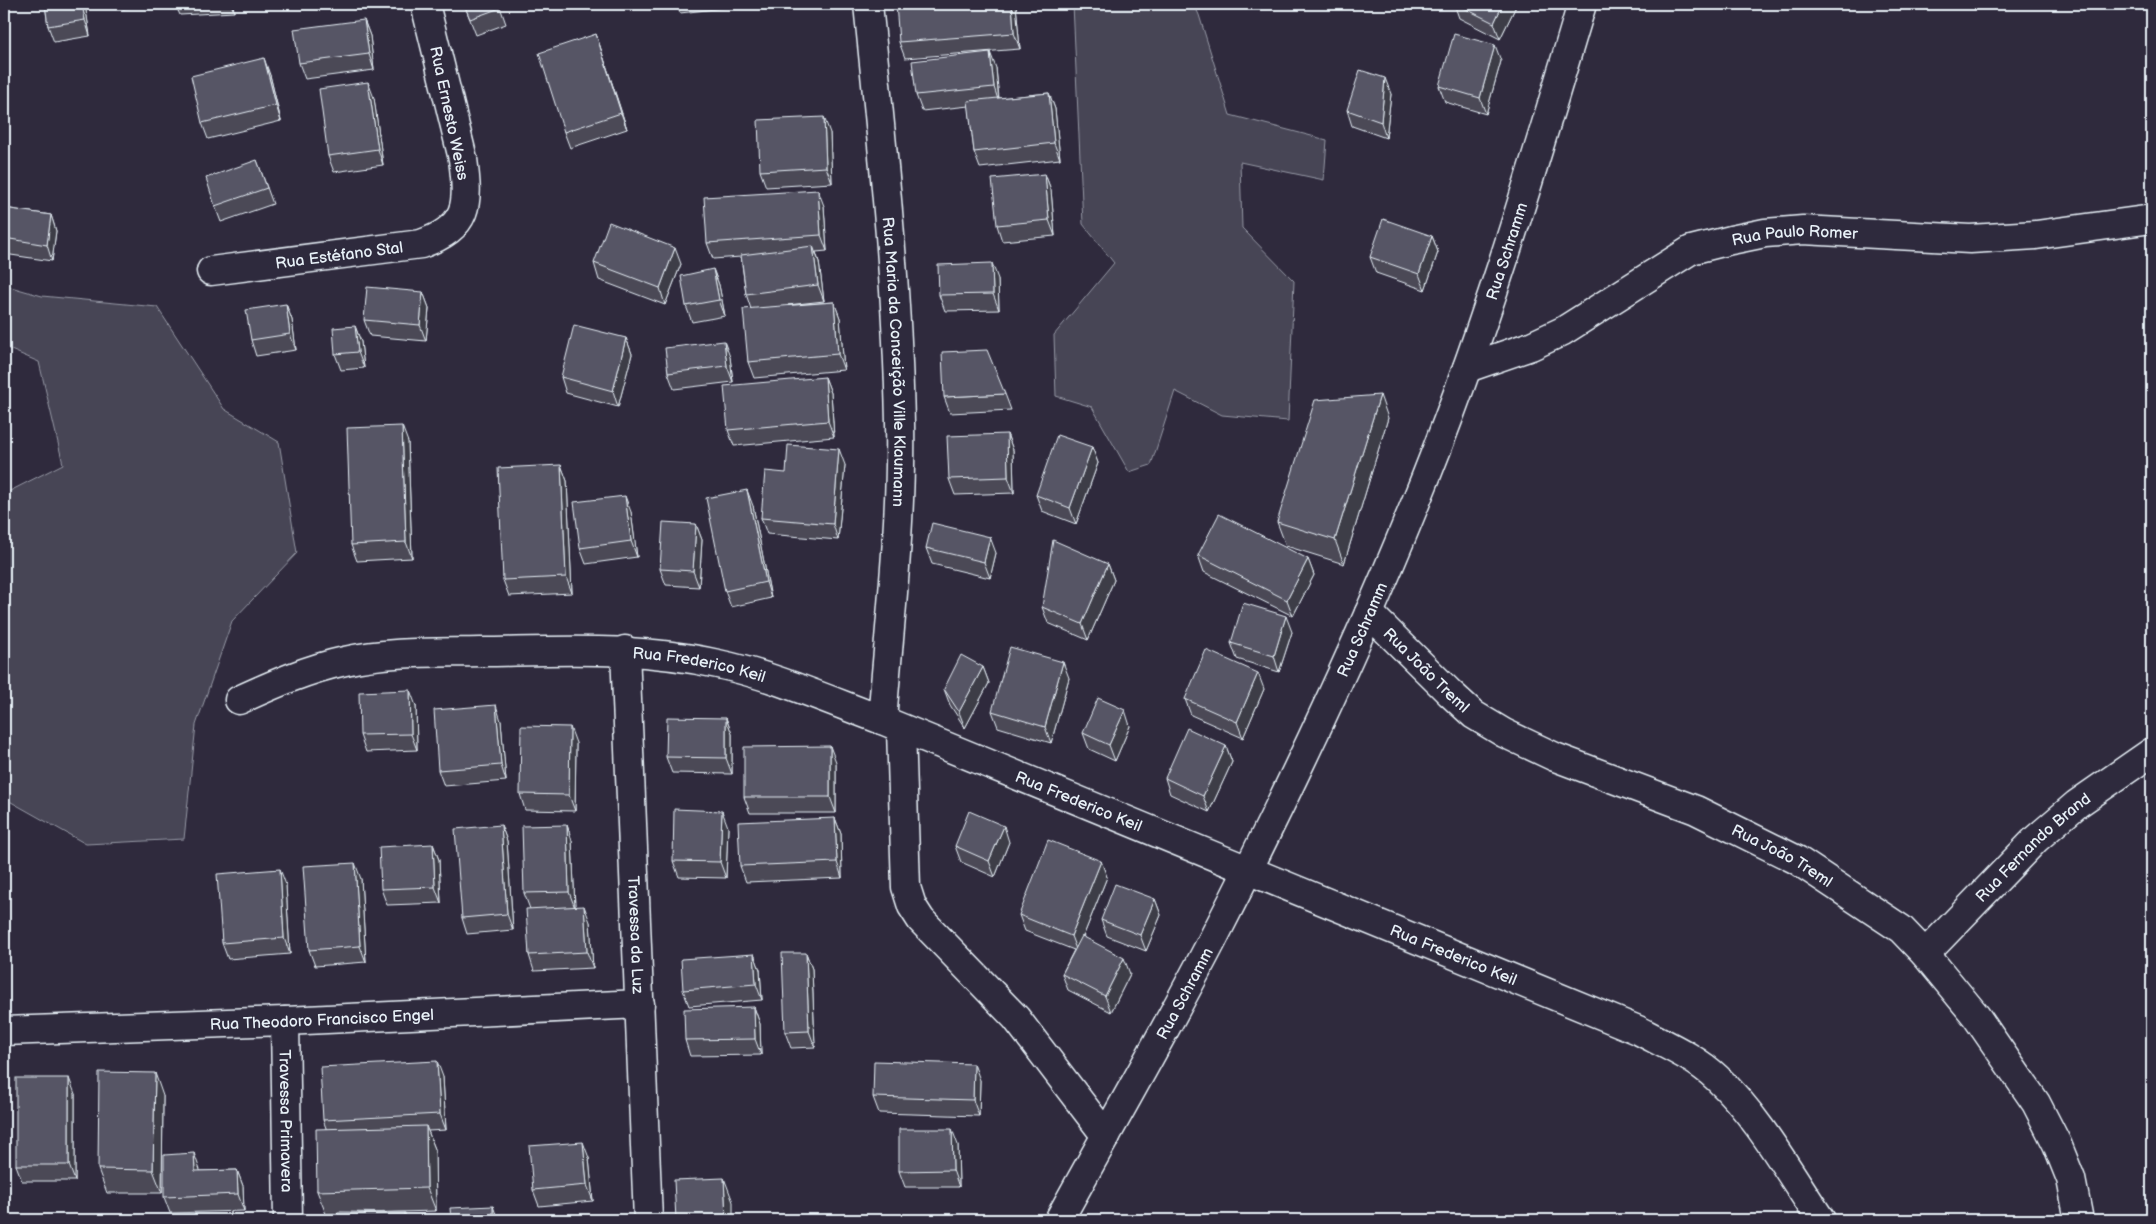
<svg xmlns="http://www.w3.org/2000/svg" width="2156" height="1224" font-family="'Balsamiq Sans',sans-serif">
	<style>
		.green { fill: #464455; stroke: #979aa6 }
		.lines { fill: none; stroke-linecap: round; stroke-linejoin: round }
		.minor-casing { stroke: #e8f1f8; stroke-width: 31 }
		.minor { stroke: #2f2a3d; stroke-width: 28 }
		.wall { fill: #4b4957; stroke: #e8f1f8 }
		.shaded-wall { fill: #3d3c47; stroke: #e8f1f8 }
		.building { fill: #575565; stroke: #e8f1f8 }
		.labels { text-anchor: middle; stroke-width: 4; stroke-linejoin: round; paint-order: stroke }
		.street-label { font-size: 16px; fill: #e8f1f8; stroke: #2f2a3d }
	</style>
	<rect width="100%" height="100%" fill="#2f2a3d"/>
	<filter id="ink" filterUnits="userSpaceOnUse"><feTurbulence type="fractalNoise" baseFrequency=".02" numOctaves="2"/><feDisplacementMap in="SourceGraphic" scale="10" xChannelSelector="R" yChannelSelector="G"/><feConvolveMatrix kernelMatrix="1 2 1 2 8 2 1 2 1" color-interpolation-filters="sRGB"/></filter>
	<g filter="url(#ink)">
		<g class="green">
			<path d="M1073,4H1194L1199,15L1230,115L1327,140L1324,180L1240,162L1242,228L1294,281L1288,421L1222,415L1175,391L1151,465L1129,472L1092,407L1056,396L1054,335L1114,263L1083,224Z"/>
			<path d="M4,285L42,296L157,307L224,409L279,442L297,553L232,621L196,725L184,839L86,844L4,798V494L63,464L39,362L4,347Z"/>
		</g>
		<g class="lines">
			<g class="minor-casing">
				<g id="minor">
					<path id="s1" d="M868,4C882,143 897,282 900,422C902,522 890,621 882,720"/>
					<path id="s2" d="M211,271L421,244C469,227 469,205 463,159L425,4"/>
					<path id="s3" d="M1467,368L1531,346L1563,331L1691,250L1731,240L1765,233L1803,230L1970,239L2036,235L2152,219"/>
					<path id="s4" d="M1369,613L1450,693L1474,715L1504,733L1555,757L1696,810L1797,860L1901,929L1925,954L1976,1016L2036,1103L2057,1144L2071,1179L2079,1220"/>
					<path id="s5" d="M625,650L648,1220"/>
					<path id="s6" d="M239,700C274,684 308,669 345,661C389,651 436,653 481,652C560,651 640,646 718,664C774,676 828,700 882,720L1638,1030C1664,1044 1695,1057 1717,1078C1757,1115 1790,1174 1821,1220"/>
					<path d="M901,729L906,887L912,906L921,920L1016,1018L1106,1136"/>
					<path id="s7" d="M1925,954L2036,839L2077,804L2152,752"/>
					<path id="s8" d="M285,1021L288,1220"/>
					<path id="s9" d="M4,1031L285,1021L640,1004"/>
					<path id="s10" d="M1059,1220C1110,1127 1164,1034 1213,939C1286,797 1355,652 1415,504C1482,341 1532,172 1582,4"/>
				</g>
			</g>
			<use href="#minor" class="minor"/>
		</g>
		<g class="wall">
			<path d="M45,4H85L90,36L54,42L48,26Z"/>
			<path d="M121,4H150L123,9Z"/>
			<path d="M175,4H233L234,12L180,15Z"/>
			<path d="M464,4H499L506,24L476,35Z"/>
			<path d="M676,4H750V5L680,13Z"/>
			<path d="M1012,4H1016V5L1020,49L905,58L899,42Z"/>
			<path d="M1454,4H1517L1500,39L1459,18Z"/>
			<path d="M4,10L8,60L4,61Z"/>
			<path d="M364,20L370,36L374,70L305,79L299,63Z"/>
			<path d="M596,34L627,129L570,148L564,132Z"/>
			<path d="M1501,61L1486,114L1445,102L1439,86Z"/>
			<path d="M996,68L999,98L1049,93L1055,109L1060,159L980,168L974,152L969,106L922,111L916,95Z"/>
			<path d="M270,75L281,121L208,139L202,123Z"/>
			<path d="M1391,94L1386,138L1352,126L1347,110Z"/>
			<path d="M374,98L383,165L334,172L328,156Z"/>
			<path d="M830,133L832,183L766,187L760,171Z"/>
			<path d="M257,160L273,204L221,222L215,206Z"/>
			<path d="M1045,174L1051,190L1055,236L1002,241L997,225Z"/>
			<path d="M824,206L827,251L816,252L819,262L824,301L788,305L834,302L840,318L844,370L754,378L748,362L751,309L746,294L741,257L713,259L707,243Z"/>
			<path d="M4,208L51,215L56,231L52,261L4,254Z"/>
			<path d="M1432,236L1438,252L1425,290L1376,273L1370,257Z"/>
			<path d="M594,263L681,264L665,305L599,280Z"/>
			<path d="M713,269L719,285L725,316L692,322L686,306Z"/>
			<path d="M998,279L999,310L945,311L939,295Z"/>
			<path d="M423,292L429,308L426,341L370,336L364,320Z"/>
			<path d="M286,304L292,320L296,350L256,356L251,340Z"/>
			<path d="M355,326L361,342L364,368L341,370L335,354Z"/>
			<path d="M626,338L632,354L618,407L566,393L561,377Z"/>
			<path d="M730,357L733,382L674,389L668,373Z"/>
			<path d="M825,377L831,393L834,437L734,446L728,430Z"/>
			<path d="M1005,394L1011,410L950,413L944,397Z"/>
			<path d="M1388,418L1344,564L1286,546L1277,522Z"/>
			<path d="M1007,434L1013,450L1014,493L955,495L949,479Z"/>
			<path d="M408,442L412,558L357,561L351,545Z"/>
			<path d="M1092,447L1098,463L1076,524L1042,511L1036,495Z"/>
			<path d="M561,465L567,481L572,593L509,596L503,580Z"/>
			<path d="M845,465L838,540L767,534L761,518L786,473Z"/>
			<path d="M753,506L771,598L731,607L725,591Z"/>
			<path d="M631,512L637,557L586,564L580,548Z"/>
			<path d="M696,524L702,540L699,587L666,585L660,569Z"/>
			<path d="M926,548L996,553L990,578L932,564Z"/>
			<path d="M1198,555L1308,559L1314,575L1293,616L1204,572Z"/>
			<path d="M1108,564L1114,580L1088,640L1048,623L1042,607Z"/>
			<path d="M1292,632L1279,672L1237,659L1231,643Z"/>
			<path d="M983,667L989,683L965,728L950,705L944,689Z"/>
			<path d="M1069,678L1051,743L998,727L992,711Z"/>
			<path d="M1264,689L1243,738L1191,715L1185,699Z"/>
			<path d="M416,706L417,750L366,752L360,735Z"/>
			<path d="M726,718L732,734V774L672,773L666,757Z"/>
			<path d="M501,721L506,781L444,786L438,770Z"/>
			<path d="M1130,726L1115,761L1089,749L1083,733Z"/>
			<path d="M576,743L575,811L525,810L520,794Z"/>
			<path d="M1226,746L1232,762L1209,812L1170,794L1165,778Z"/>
			<path d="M836,762V813H750L744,797Z"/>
			<path d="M835,818L841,834L842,878L746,882L740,866Z"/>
			<path d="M501,825L507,841L513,930L467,934L462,918Z"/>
			<path d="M567,825L572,841L575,907L590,922L593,968L534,971L529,955L530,909L524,893Z"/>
			<path d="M728,827L726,878L679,877L673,861Z"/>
			<path d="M1009,842L995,877L961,862L955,846Z"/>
			<path d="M433,844L439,860L441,903L387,905L381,889Z"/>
			<path d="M1101,861L1107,877L1083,937L1130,974L1111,1012L1068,990L1062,974L1074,950L1025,931L1019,915Z"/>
			<path d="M361,879L366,962L315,966L309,950Z"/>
			<path d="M286,885L290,954L228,959L222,943Z"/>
			<path d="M1155,899L1161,915L1146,951L1107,936L1101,920Z"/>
			<path d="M806,953L812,969L815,1047L791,1048L785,1032Z"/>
			<path d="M754,954L760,970L762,1000L689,1006L683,990Z"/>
			<path d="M754,1007L760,1024L761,1055L690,1056L685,1040Z"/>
			<path d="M443,1077L446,1130L428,1131L435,1149L436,1211L326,1214L317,1191L326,1128L323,1120Z"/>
			<path d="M980,1080L979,1116L879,1113L873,1097Z"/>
			<path d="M75,1094V1181H22L16,1165Z"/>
			<path d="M163,1096L162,1193H107L98,1169Z"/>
			<path d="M958,1145L959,1187H905L899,1171Z"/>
			<path d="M589,1158L593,1201L539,1206L533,1190Z"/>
			<path d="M200,1170V1171L237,1170L243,1186L244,1211L170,1213L164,1197Z"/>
		</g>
		<g class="shaded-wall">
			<path d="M82,4H85L90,36L85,20Z"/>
			<path d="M231,4H233L234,12Z"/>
			<path d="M1012,4H1016V5L1020,49L1014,33Z"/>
			<path d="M1503,4H1517L1500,39L1494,23Z"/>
			<path d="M4,10L8,60L4,49Z"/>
			<path d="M364,20L370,36L374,70L369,54Z"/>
			<path d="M596,34L601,50L627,129L621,113Z"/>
			<path d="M1495,45L1501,61L1486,114L1480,98Z"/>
			<path d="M990,52L996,68L999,103L994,87Z"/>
			<path d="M264,58L270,75L281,121L276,105Z"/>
			<path d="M1385,78L1391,94L1386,138L1381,122Z"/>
			<path d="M368,82L374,98L383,165L378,149Z"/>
			<path d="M1049,93L1055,109L1060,159L1054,143Z"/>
			<path d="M824,117L830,133L832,183L826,167Z"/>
			<path d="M1045,174L1051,190L1055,236L1049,220Z"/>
			<path d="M818,190L824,206L827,251L821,235Z"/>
			<path d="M51,215L56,231L52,261L47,245Z"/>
			<path d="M1432,236L1438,252L1425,290L1419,274Z"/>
			<path d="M813,246L819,262L824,301L818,285Z"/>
			<path d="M675,248L681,264L665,305L660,288Z"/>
			<path d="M992,263L998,279L999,310L993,294Z"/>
			<path d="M713,269L719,285L725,316L719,300Z"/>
			<path d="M423,292L429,308L426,341L420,325Z"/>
			<path d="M834,302L840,318L844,370L838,354Z"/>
			<path d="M286,304L292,320L296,350L290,334Z"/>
			<path d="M355,326L361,342L364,368L358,352Z"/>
			<path d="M626,338L632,354L618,407L613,391Z"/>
			<path d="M724,341L730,357L733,382L727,366Z"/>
			<path d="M825,377L831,393L834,437L828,421Z"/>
			<path d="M1380,395L1388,418L1344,564L1335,540Z"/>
			<path d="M402,426L408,442L412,558L406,542Z"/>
			<path d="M1007,434L1013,450L1014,493L1008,477Z"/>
			<path d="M1092,447L1098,463L1076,524L1070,508Z"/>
			<path d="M839,449L845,465L838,540L833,524Z"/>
			<path d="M561,465L567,481L572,593L566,577Z"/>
			<path d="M747,490L753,506L771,598L766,582Z"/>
			<path d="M625,496L631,512L637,557L631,541Z"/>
			<path d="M696,524L702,540L699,587L693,571Z"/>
			<path d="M990,537L996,553L990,578L984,562Z"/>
			<path d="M1308,559L1314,575L1293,616L1287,600Z"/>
			<path d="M1108,564L1114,580L1088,640L1082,624Z"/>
			<path d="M1286,616L1292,632L1279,672L1274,656Z"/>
			<path d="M1063,662L1069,678L1051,743L1045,727Z"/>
			<path d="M983,667L989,683L965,728L959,712Z"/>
			<path d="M1258,673L1264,689L1243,738L1237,722Z"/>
			<path d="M410,690L416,706L417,750L411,734Z"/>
			<path d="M496,705L501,721L506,781L501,765Z"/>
			<path d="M1125,710L1130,726L1115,761L1109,745Z"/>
			<path d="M726,718L732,734V774L726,758Z"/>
			<path d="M570,727L576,743L575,811L569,795Z"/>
			<path d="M830,746L836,762V813L830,797Z"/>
			<path d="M1226,746L1232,762L1209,812L1203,796Z"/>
			<path d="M722,811L728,827L726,878L720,862Z"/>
			<path d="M835,818L841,834L842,878L837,862Z"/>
			<path d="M501,825L507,841L513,930L507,914Z"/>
			<path d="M567,825L572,841L575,908L569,892Z"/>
			<path d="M1004,826L1009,842L995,877L989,861Z"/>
			<path d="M433,844L439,860L441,903L435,887Z"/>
			<path d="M1101,861L1107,877L1077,952L1071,936Z"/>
			<path d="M355,863L361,879L366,962L360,946Z"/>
			<path d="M280,869L286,885L290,954L284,938Z"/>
			<path d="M1155,899L1161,915L1146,951L1140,935Z"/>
			<path d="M584,906L590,922L593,968L587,952Z"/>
			<path d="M806,953L812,969L815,1047L809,1031Z"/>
			<path d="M754,954L760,970L762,1000L756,984Z"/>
			<path d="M1124,958L1130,974L1111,1012L1105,996Z"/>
			<path d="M754,1007L760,1024L761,1055L755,1039Z"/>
			<path d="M437,1061L443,1077L446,1130L440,1114Z"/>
			<path d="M974,1064L980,1080L979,1116L973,1100Z"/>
			<path d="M155,1073L163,1096L162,1193L153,1170Z"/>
			<path d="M69,1078L75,1094V1181L69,1165Z"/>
			<path d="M426,1126L435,1149L436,1211L427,1188Z"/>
			<path d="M952,1129L958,1145L959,1187L953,1170Z"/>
			<path d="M583,1142L589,1158L593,1201L587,1185Z"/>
			<path d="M194,1153L200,1170L201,1187L195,1171Z"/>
			<path d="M237,1170L243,1186L244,1211L238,1194Z"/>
			<path d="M724,1178L733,1202V1220H726Z"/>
			<path d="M493,1206L498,1220H493Z"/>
		</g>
		<g class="building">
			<path d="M45,4H82L85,20L48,26Z"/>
			<path d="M464,4H499L500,8L470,19Z"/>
			<path d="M896,4H1012L1014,33L899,42Z"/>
			<path d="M1456,4H1503L1494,23Z"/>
			<path d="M364,20L369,54L299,63L294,29Z"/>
			<path d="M596,34L621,113L564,132L539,53Z"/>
			<path d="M1454,34L1495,45L1480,98L1439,86Z"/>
			<path d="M990,52L994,87L916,95L912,61Z"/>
			<path d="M264,58L276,105L202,123L191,76Z"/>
			<path d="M1360,70L1385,78L1381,122L1347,110Z"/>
			<path d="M368,82L378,149L328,156L319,89Z"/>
			<path d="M1049,93L1054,143L974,152L968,101Z"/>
			<path d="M824,117L826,167L760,171L758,120Z"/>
			<path d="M257,160L267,188L215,206L206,178Z"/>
			<path d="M1045,174L1049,220L997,225L992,179Z"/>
			<path d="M818,190L821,235L707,243L704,197Z"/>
			<path d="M4,208L51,215L47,245L4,238Z"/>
			<path d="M1383,219L1432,236L1419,274L1370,257Z"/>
			<path d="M609,222L675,248L660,288L594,263Z"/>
			<path d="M813,246L818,285L746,294L741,255Z"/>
			<path d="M992,263L993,294L939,295L938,265Z"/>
			<path d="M713,269L719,300L686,306L681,276Z"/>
			<path d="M367,287L423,292L420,325L364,320Z"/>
			<path d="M834,302L838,354L748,362L743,309Z"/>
			<path d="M286,304L290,334L251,340L246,310Z"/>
			<path d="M574,325L626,338L613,391L561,377Z"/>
			<path d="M355,326L358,352L335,354L333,328Z"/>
			<path d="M724,341L727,366L668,373L665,348Z"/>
			<path d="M987,350L1005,394L944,397L942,352Z"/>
			<path d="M825,377L828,421L728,430L724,386Z"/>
			<path d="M1380,395L1335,540L1277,522L1315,400Z"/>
			<path d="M402,426L406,542L351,545L347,428Z"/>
			<path d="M1007,434L1008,477L949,479L947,436Z"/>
			<path d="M1057,435L1092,447L1070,508L1036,495Z"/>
			<path d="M788,445L839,449L833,524L761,518L765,471L786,473Z"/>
			<path d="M561,465L566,577L503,580L498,468Z"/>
			<path d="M747,490L766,582L725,591L706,498Z"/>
			<path d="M625,496L631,541L580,548L574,502Z"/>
			<path d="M1219,514L1308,559L1287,600L1198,555Z"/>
			<path d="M663,522L696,524L693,571L660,569Z"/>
			<path d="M932,523L990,537L984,562L926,548Z"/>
			<path d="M1053,540L1108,564L1082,624L1042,607Z"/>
			<path d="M1243,603L1286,616L1274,656L1231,643Z"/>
			<path d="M1010,647L1063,662L1045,727L992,711Z"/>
			<path d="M1206,650L1258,673L1237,722L1185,699Z"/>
			<path d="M961,655L983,667L959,712L944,689Z"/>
			<path d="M410,690L411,734L360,735L359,692Z"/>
			<path d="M1098,698L1125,710L1109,745L1083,733Z"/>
			<path d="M496,705L501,765L438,770L434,710Z"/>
			<path d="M667,717L726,718V758L666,757Z"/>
			<path d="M521,726L570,727L569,795L520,794Z"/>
			<path d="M1187,728L1226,746L1203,796L1165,778Z"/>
			<path d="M830,746V797H744V747Z"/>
			<path d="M674,809L722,811L720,862L673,861Z"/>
			<path d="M969,811L1004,826L989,861L955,846Z"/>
			<path d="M835,818L837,862L740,866L738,822Z"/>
			<path d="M501,825L507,914L462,918L455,829Z"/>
			<path d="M567,825L569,892L524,893L522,826Z"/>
			<path d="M1048,840L1101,861L1071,936L1019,915Z"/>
			<path d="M433,844L435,887L381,889L379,847Z"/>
			<path d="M355,863L360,946L309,950L303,866Z"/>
			<path d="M280,869L284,938L222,943L217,874Z"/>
			<path d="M1115,884L1155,899L1140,935L1101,920Z"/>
			<path d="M584,906L587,952L529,955L526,909Z"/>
			<path d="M1082,936L1124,958L1105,996L1062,974Z"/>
			<path d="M782,953H806L809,1031L785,1032Z"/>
			<path d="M754,954L756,984L683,990L681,959Z"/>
			<path d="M754,1007L755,1039L685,1040L684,1009Z"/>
			<path d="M437,1061L440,1114L323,1120L320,1067Z"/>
			<path d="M874,1061L974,1064L973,1100L873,1097Z"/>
			<path d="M99,1072L155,1073L153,1170L98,1169Z"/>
			<rect x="16" y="1078" width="53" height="87"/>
			<path d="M426,1126L427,1188L317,1191L316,1129Z"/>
			<path d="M899,1129H952L953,1170L899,1171Z"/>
			<path d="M583,1142L587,1185L533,1190L529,1146Z"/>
			<path d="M194,1153L195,1171L237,1170L238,1194L164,1197V1155Z"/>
			<path d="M724,1178L726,1220H676L674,1180Z"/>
			<path d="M493,1206V1220H451L450,1208Z"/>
			<path d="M338,1212L405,1213V1220H334Z"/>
		</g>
	</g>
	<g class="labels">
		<g class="street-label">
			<text transform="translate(450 113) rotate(78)" y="6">Rua Ernesto Weiss</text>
			<text dy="6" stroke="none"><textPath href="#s3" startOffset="360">Rua Paulo Romer</textPath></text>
			<text dy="6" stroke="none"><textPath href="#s10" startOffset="1069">Rua Schramm</textPath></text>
			<text dy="6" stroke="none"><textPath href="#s2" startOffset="129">Rua Estéfano Stal</textPath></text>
			<text dy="6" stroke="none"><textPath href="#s1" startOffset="359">Rua Maria da Conceição Ville Klaumann</textPath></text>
			<text dy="6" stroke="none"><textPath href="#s10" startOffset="664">Rua Schramm</textPath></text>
			<text dy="6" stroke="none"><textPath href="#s6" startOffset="469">Rua Frederico Keil</textPath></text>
			<text dy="6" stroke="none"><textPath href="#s4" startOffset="81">Rua João Treml</textPath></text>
			<text dy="6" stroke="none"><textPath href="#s6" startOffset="874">Rua Frederico Keil</textPath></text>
			<text dy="6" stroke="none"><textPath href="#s7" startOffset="152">Rua Fernando Brand</textPath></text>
			<text dy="6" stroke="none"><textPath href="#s4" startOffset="486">Rua João Treml</textPath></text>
			<text dy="6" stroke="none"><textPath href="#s5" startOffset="285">Travessa da Luz</textPath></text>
			<text dy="6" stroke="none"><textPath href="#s6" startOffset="1279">Rua Frederico Keil</textPath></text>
			<text dy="6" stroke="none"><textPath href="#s10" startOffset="259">Rua Schramm</textPath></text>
			<text dy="6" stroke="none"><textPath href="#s9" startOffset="318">Rua Theodoro Francisco Engel</textPath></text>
			<text dy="6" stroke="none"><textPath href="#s8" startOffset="100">Travessa Primavera</textPath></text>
		</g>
	</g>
	<rect width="2156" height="1224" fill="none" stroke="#2f2a3d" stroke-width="20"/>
	<rect x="10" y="10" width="2136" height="1204" fill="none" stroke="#e8f1f8" stroke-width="2" filter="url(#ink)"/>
</svg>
